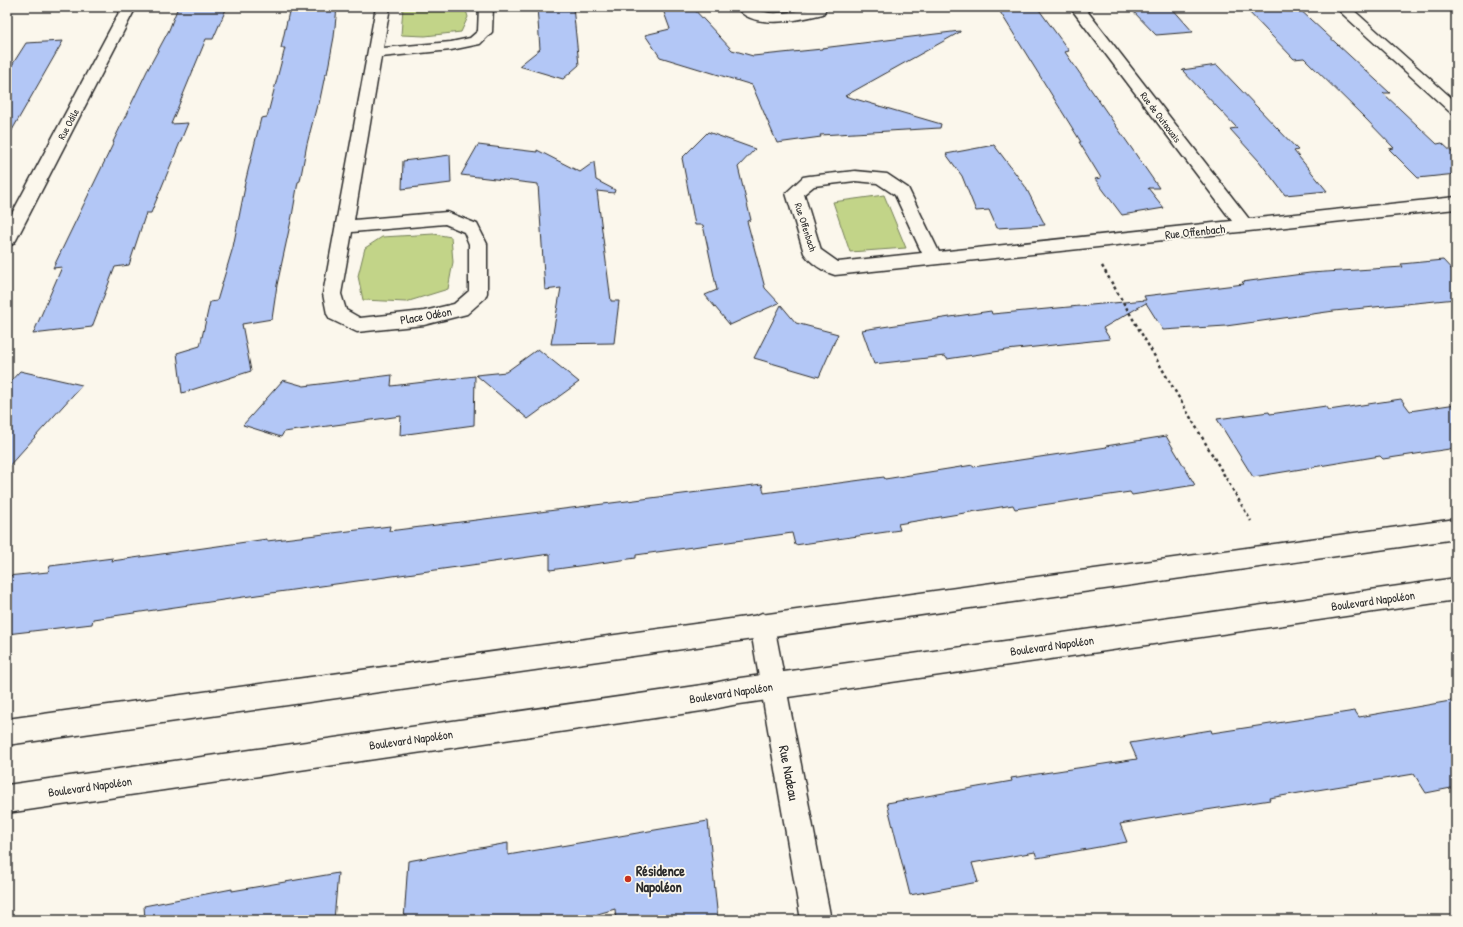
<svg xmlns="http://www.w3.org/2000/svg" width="1463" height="927" font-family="'Patrick Hand',sans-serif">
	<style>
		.green { fill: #c2d488; stroke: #76805a }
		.building { fill: #b3c7f6; stroke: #2b2b2b }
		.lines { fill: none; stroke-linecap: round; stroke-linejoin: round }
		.minor-casing { stroke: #2b2b2b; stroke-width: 3 }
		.tertiary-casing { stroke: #2b2b2b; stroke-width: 3 }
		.path { stroke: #2b2b2b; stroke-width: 2.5; stroke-dasharray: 3 3; stroke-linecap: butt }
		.minor { fill: #fbf7ec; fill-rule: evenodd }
		.tertiary { fill: #fbf7ec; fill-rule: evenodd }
		.poi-dot { fill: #c8321e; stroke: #fbf7ec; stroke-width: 1.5 }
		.labels { text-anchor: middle; stroke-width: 3.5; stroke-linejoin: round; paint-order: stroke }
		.far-street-label { font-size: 10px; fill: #2b2b2b; stroke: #fbf7ec }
		.street-label { font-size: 12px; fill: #2b2b2b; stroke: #fbf7ec }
		.near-street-label { font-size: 14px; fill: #2b2b2b; stroke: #fbf7ec }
		.near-poi-label { font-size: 14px; font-weight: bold; fill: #2b2b2b; stroke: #fbf7ec; text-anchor: start }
	</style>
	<rect width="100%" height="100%" fill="#fbf7ec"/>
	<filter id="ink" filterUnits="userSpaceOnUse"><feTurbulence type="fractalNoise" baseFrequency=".025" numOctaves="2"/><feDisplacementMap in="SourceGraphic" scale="8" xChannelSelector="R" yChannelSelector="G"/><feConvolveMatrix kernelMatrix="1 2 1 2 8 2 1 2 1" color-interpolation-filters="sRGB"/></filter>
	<g filter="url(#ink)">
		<g class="green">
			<path d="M403,7H465L468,17L461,32L425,36L401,35Z"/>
			<path d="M884,195L906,248L850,252L833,202Z"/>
			<path d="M434,234L451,237L453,262L448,289L406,302L363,300L358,276L365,248L382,237Z"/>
		</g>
		<g class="building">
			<path d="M178,7H227L213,39H206L171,124L188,123L151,213H146L129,265L115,267L92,327L33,334L62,267L53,268L114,142H113L147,71L169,30Z"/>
			<path d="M290,7H337L334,37L327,74L325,75L319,104L317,105L307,144L300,181L298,182L292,216L277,285L272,319L242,324L251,371L182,393L177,353L200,346L210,302L217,301L233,247L245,187H244L261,118L267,117L285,48H281Z"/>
			<path d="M537,7H573L579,65L563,79L519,66L540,49Z"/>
			<path d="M662,7H692L732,50L753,56L822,49V48L960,31V32L845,96L941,124L940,128L820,135L821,137L777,143L752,85L660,57L645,35L670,29Z"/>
			<path d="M997,7H1037L1069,51L1065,52L1159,188H1148L1164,208L1122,215L1095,179L1101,178L1079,142H1081Z"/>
			<path d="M1129,7H1171L1193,32L1156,35Z"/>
			<path d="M1244,7H1297L1390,93H1383L1437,144L1442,143L1456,156V174L1418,178L1389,149L1394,148L1365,118L1304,58L1294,59Z"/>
			<path d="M63,41L7,139V73L26,43Z"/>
			<path d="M1217,65L1298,150L1294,151L1327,191L1285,195L1259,161L1230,129L1237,128L1182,70Z"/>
			<path d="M708,132L755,149L738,167L751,220L747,221L765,288L779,303L730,325L705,295L717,290L703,225H695L682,158Z"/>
			<path d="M478,145L537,152V150L580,172L594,162L596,180L615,190L614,193L597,191L611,301H619L614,343L551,344L561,288L545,290L538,184L461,175Z"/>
			<path d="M994,145L1025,186L1045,225L997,228L989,210L976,211L962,176L946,154Z"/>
			<path d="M450,155L451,183L402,189L403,161Z"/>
			<path d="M1443,260L1456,274V299L1334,311L1226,326L1163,330L1146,303L1103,328L1110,339L1007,350L947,359L945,356L874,364L862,330L991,311L992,314L1146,300L1144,296L1244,284L1242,282L1310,273L1403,267L1401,264Z"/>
			<path d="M781,305L796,323L838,334L819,377L754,358Z"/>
			<path d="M538,349L579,382L528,419L476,375L506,372Z"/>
			<path d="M20,371L82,385L7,468V385Z"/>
			<path d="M392,375L391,386L475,376L474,425L400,435L401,416L284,432L281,437L243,425L283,380L304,386Z"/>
			<path d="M1401,399L1410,411L1456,404V448L1383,459L1380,456L1253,477L1217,419L1269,412L1270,414L1326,406L1329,410Z"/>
			<path d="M1166,436L1195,485L1132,495L1130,492L1015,509L1013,505L898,524L900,530L795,545L792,533L636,555V558L550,570V554L257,595L93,619L92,624L7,634V576L48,572L50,566L113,558L112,561L267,539V541L390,526L389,531L762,484L764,493L884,477L885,479L973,465V467L1107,447L1106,446Z"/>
			<path d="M1456,700V787L1426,793L1414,774L1269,798L1270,800L1142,820L1120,824L1127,842L1037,858L1035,852L972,863L978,882L910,895L887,803L1012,781L1011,778L1137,759L1130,743L1211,730L1212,733L1355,711L1359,717Z"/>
			<path d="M708,821L718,920H616L615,909L577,920H404L408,861L508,843V855Z"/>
			<path d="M338,873L334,920H145L144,906L232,889V891Z"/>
		</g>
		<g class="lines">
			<g class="minor-casing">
				<g id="minor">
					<path d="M122,7H136L16,240L13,244L7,246V223Z"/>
					<path d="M376,7H390L383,48L451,42L470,38L478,31L479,7H493L492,32L480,44L475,45L451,50L381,57L354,220L447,212L477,224L487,244V293L485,298L467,314L424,325L357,332L330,319L327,314L323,294ZM445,224L464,232L469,244V291L454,304L424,311L360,318L346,310L341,294L352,232Z"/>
					<path d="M736,7C740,7 748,6 752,7C761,11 767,14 778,13C795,13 810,7 827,7L823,14C799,20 753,31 736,7Z"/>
					<path d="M1070,7H1084L1249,219L1456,197V209L835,275C824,272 810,263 804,253L786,193L803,177L809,176L855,171L887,174L908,188L939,252L1232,221ZM855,181L877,183L895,195L922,253L838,262L821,250L804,194L814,186Z"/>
					<path d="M1335,7H1350L1456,102V115L1451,113Z"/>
					<path d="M762,613L771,617L774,625L831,920H801L750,625L753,617Z"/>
				</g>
			</g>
			<g class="tertiary-casing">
				<g id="tertiary">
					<path d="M1456,519V539L7,745V719Z"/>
					<path d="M1456,578V600L733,705L709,710L7,813V785L709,684L733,679Z"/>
				</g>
			</g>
			<path class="path" d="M1102,266L1251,521"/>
			<use href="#minor" class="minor"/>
			<use href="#tertiary" class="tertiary"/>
		</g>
	</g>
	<circle class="poi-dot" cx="628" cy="879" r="4"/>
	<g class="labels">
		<g class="far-street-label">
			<text transform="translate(1161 117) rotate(53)" y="4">Rue de Outaouais</text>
			<text transform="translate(68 124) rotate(-62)" y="4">Rue Odile</text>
			<text transform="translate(806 227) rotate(72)" y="4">Rue Offenbach</text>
		</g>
		<g class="street-label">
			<text transform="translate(1195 232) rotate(-6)" y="4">Rue Offenbach</text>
			<text transform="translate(426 316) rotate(-10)" y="4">Place Odéon</text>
			<text transform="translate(1373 601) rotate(-8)" y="4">Boulevard Napoléon</text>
			<text transform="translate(1052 646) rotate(-8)" y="4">Boulevard Napoléon</text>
			<text transform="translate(731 693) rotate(-9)" y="4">Boulevard Napoléon</text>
			<text transform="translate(411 740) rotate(-8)" y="4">Boulevard Napoléon</text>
			<text transform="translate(90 787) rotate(-8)" y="4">Boulevard Napoléon</text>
		</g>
		<g class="near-street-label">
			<text transform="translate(789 773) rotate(79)" y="5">Rue Nadeau</text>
		</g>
		<g class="near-poi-label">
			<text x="636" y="876">Résidence<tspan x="636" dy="16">Napoléon</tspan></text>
		</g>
	</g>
	<rect width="1463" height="927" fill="none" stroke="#fbf7ec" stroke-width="24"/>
	<rect x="12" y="12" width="1439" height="903" fill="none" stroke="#2b2b2b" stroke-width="1.5" filter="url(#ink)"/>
</svg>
